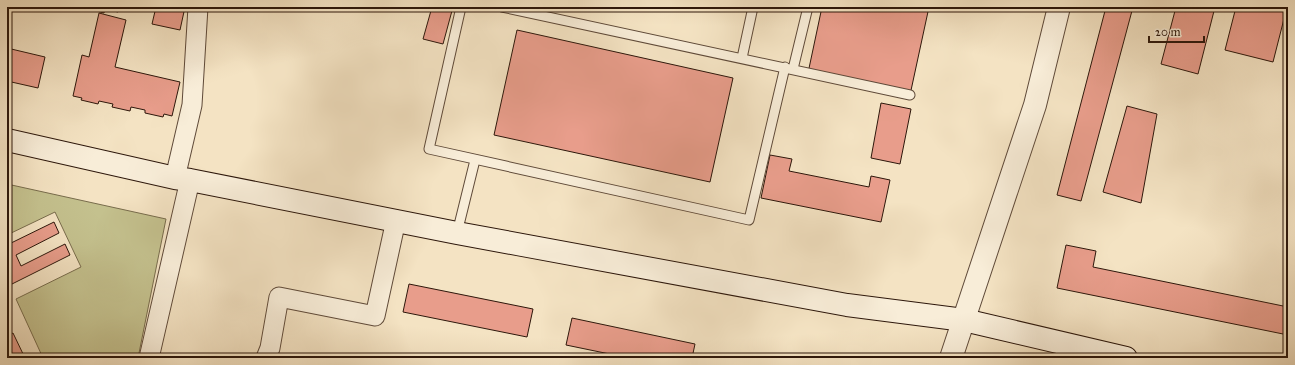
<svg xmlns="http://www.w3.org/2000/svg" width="1295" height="365" font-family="'IM FELL Great Primer',serif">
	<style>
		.green { fill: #c4c18e; stroke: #786c4c }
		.building { fill: #e89d8b; stroke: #2d170b }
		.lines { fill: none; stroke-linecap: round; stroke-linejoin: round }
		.service-casing { stroke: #5f4a39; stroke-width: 11 }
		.minor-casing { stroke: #5f4a39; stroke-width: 21 }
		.tertiary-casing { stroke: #5f4a39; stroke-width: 24 }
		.secondary-casing { stroke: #2d170b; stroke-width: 24 }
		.service { stroke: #f8edd8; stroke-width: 9 }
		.minor { stroke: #f8edd8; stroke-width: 19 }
		.tertiary { stroke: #f8edd8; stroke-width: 22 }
		.secondary { stroke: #f8edd8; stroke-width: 22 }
	</style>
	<rect width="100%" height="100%" fill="#f4e3c3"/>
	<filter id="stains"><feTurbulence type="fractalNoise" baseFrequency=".005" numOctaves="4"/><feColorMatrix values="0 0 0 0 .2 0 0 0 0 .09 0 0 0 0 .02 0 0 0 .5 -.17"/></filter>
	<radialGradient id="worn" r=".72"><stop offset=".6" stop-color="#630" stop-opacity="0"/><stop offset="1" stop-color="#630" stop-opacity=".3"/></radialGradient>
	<path class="green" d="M7,184L166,219L138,358H43L16,299L81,267L55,212L7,235Z"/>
	<g class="building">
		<path d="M93,7H119L118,12L105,9L104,13L92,10Z"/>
		<path d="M156,7H185L180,30L152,24Z"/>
		<path d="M432,7H453L443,44L423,39Z"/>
		<path d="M822,7H929L910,95L808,73Z"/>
		<path d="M1106,7H1133L1081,201L1057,195Z"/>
		<path d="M1176,7H1215L1198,74L1161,64Z"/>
		<path d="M1236,7H1287L1273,62L1225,50Z"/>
		<path d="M99,13L126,20L115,67L180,82L172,116L164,114L163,117L145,113V110L131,107L130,111L112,107L113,104L99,101L98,104L81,100L82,98L73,96L82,55L89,57Z"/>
		<path d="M517,30L733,78L710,182L494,135Z"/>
		<path d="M7,48L45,57L38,88L7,81Z"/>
		<path d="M881,103L911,109L900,164L871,158Z"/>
		<path d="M1127,106L1157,114L1141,203L1103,192Z"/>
		<path d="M770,155L792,159L789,171L869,187L871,176L890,180L881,222L761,198Z"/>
		<path d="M54,222L59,233L16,255L21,266L65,244L70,255L10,285L7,279V245Z"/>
		<path d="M1066,245L1096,251L1093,267L1288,307V335L1057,288Z"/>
		<path d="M409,284L533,309L527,337L403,312Z"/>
		<path d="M572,318L695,344L692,358H629L566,345Z"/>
		<path d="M13,333L25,358H7V336Z"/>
	</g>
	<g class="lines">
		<g class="service-casing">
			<g id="service">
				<path d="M461,7L429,149L749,220L785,67"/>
				<path d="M502,7L910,95"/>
				<path d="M742,58L753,7"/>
				<path d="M793,69L808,7"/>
				<path d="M457,233L475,160"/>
			</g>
		</g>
		<g class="minor-casing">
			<g id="minor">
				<path d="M175,178L192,105L198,7"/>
				<path d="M149,358L190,180"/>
				<path d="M266,358L270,348L279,297L375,316L396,220"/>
			</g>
		</g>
		<g class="tertiary-casing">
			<path id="tertiary" d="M951,358L1035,105L1059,7"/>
		</g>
		<g class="secondary-casing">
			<path id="secondary" d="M7,140L175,178L190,180L457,233L847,305L964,320L1126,358"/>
		</g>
		<use href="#service" class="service"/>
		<use href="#minor" class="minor"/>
		<use href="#tertiary" class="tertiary"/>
		<use href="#secondary" class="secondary"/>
	</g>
	<rect width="1295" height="365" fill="none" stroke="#f4e3c3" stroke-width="24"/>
	<rect x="8" y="8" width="1279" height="349" fill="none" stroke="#2d170b" stroke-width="2"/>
	<rect x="12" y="12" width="1271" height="341" fill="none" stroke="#2d170b"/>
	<path d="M1149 36v6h55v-6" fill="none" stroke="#2d170b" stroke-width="2"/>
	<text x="1155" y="36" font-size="12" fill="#2d170b" stroke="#f8edd8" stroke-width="3" paint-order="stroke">20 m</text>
	<rect width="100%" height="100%" filter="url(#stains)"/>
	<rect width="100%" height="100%" fill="url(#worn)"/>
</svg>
